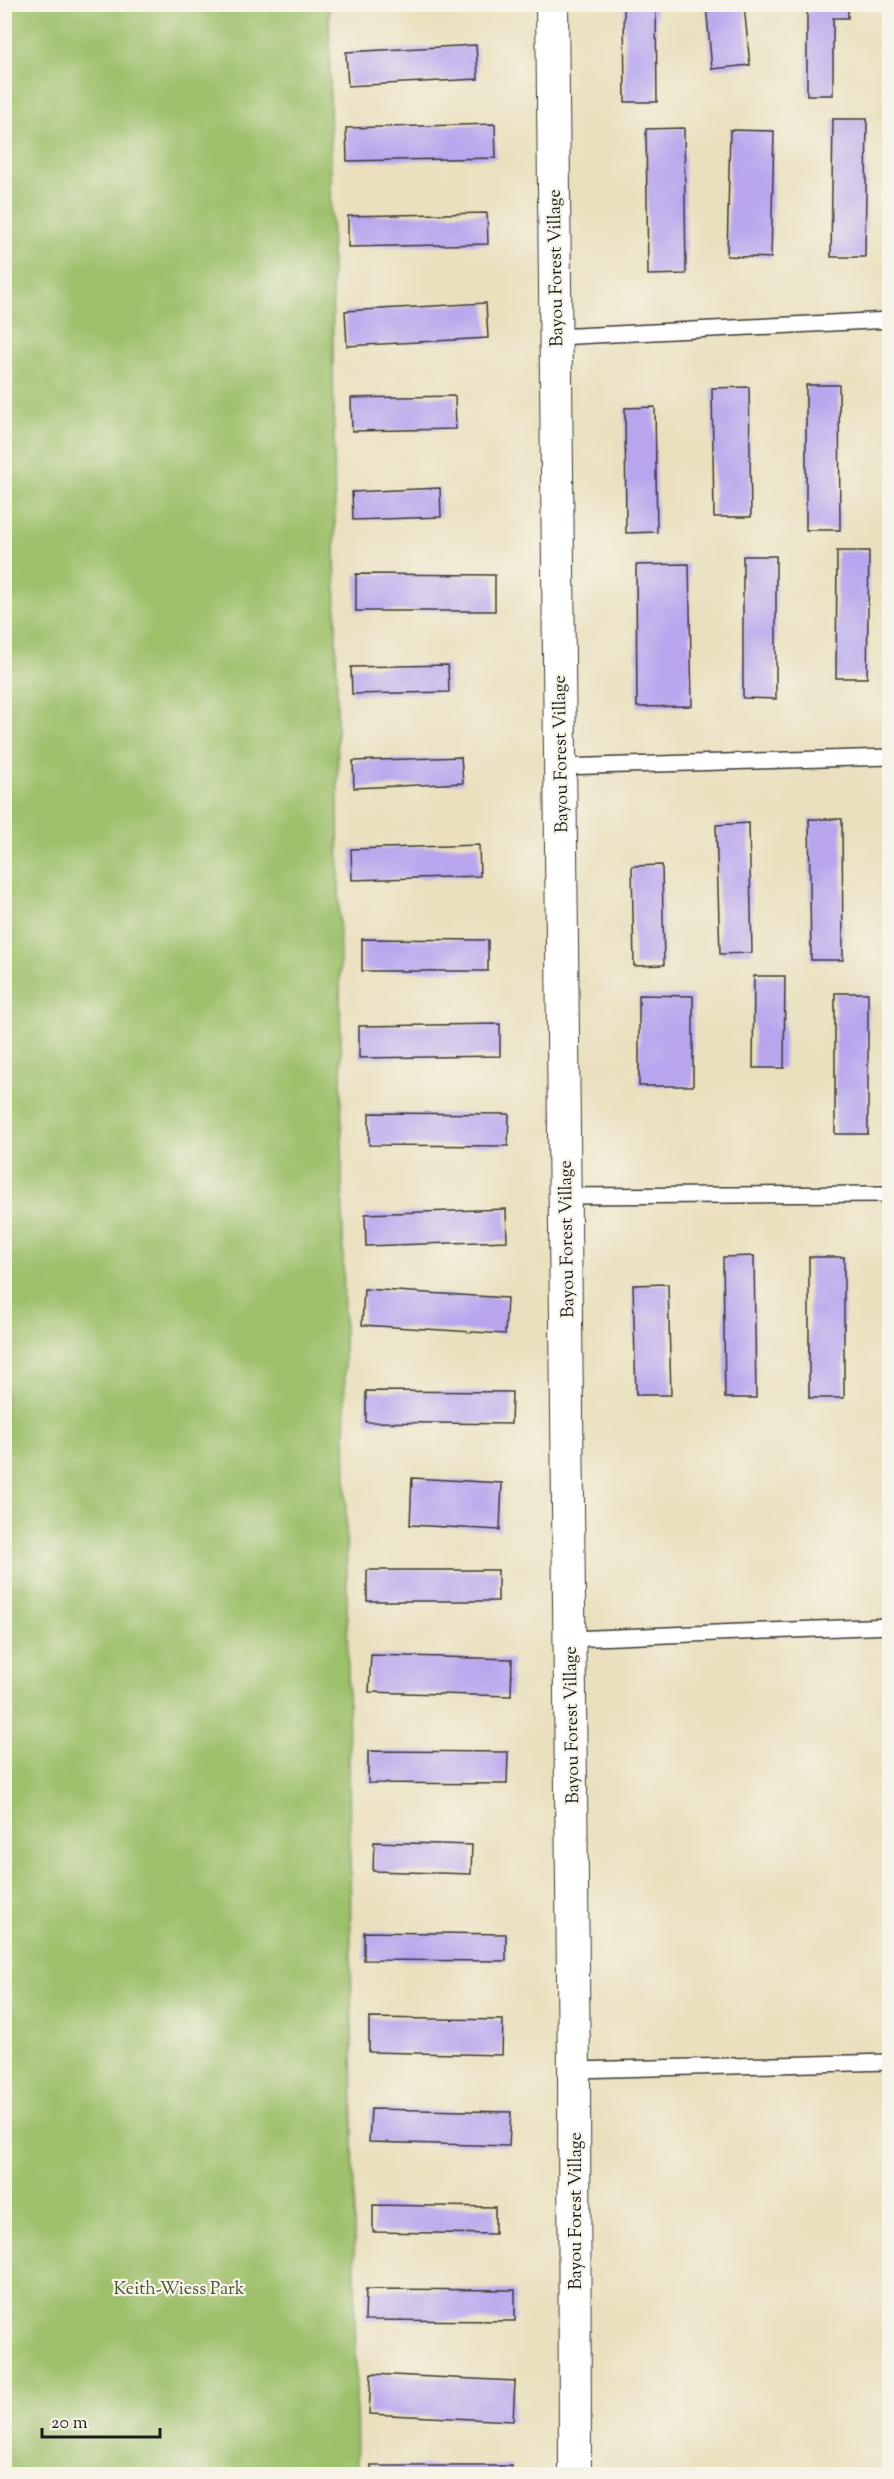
<svg xmlns="http://www.w3.org/2000/svg" width="894" height="2479" font-family="'Sorts Mill Goudy',serif">
	<style>
		.park { fill: #9dc06a; stroke: #5c6e43; stroke-width: 1.5 }
		.building { fill: #b8a5ee }
		.lines { fill: none; stroke-linecap: round; stroke-linejoin: round }
		.lane-casing { stroke: #3b3934; stroke-width: 18 }
		.street-casing { stroke: #3b3934; stroke-width: 34 }
		.lane { stroke: #fff; stroke-width: 15 }
		.street { stroke: #fff; stroke-width: 32 }
		.labels { text-anchor: middle; stroke-width: 4.5; stroke-linejoin: round; paint-order: stroke }
		.street-label { font-size: 18px; fill: #1c1c1c; stroke: #f7f3e8 }
		.park-label { font-size: 18px; fill: #495537; stroke: #f7f3e8 }
	</style>
	<rect width="100%" height="100%" fill="#f7f3e8"/>
	<filter id="ink" filterUnits="userSpaceOnUse"><feTurbulence type="fractalNoise" baseFrequency=".0167" numOctaves="2"/><feDisplacementMap in="SourceGraphic" scale="12" xChannelSelector="R" yChannelSelector="G"/><feConvolveMatrix kernelMatrix="1 2 1 2 8 2 1 2 1" color-interpolation-filters="sRGB"/></filter>
	<filter id="wash" filterUnits="userSpaceOnUse"><feTurbulence type="fractalNoise" baseFrequency=".008" numOctaves="4" result="noise"/><feDisplacementMap in="SourceGraphic" scale="24" xChannelSelector="R" yChannelSelector="G"/><feGaussianBlur stdDeviation="1.35" result="paint"/><feColorMatrix in="noise" values="0 0 0 0 0 0 0 0 0 0 0 0 0 0 0 0 0 1.4 0 .05"/><feComposite in="paint" operator="in"/></filter>
	<g filter="url(#wash)">
		<rect width="100%" height="100%" fill="#eae0be"/>
		<path class="park" d="M5,4L329,5L357,2474H5Z"/>
		<g id="blocks">
			<g class="building">
				<path d="M624,4H656L657,102H625Z"/>
				<path d="M706,5H744L750,65L712,69Z"/>
				<path d="M807,5H848V18H833V95H807Z"/>
				<path d="M476,45L478,79L348,86L346,52Z"/>
				<path d="M833,119H867L865,257H831Z"/>
				<path d="M495,124L496,158L347,161L346,128Z"/>
				<path d="M684,128L686,274L648,275L646,129Z"/>
				<path d="M730,130L774,131L771,258L727,256Z"/>
				<path d="M487,213L488,244L348,247V216Z"/>
				<path d="M486,303L488,338L347,346L345,311Z"/>
				<path d="M806,385H839L840,530H806Z"/>
				<path d="M749,387L751,517H714L712,388Z"/>
				<path d="M455,396L456,429L352,431L351,398Z"/>
				<path d="M655,407L657,532L626,533L625,408Z"/>
				<path d="M440,488L441,517L353,520L352,492Z"/>
				<path d="M837,551H869L867,678H836Z"/>
				<path d="M743,556H776V699L743,698Z"/>
				<path d="M689,564L692,706L637,707L636,565Z"/>
				<path d="M356,574L495,575V611H356Z"/>
				<path d="M448,665L449,692L352,694L351,667Z"/>
				<path d="M461,757L463,783L354,788L353,761Z"/>
				<path d="M809,819H842L843,960H811Z"/>
				<path d="M749,823L752,953L720,954L716,825Z"/>
				<path d="M479,845L480,876L352,880L351,849Z"/>
				<path d="M662,865L664,965L634,966L632,866Z"/>
				<path d="M362,939L488,940V971H362Z"/>
				<path d="M754,976H785L784,1068H753Z"/>
				<rect x="835" y="993" width="33" height="141"/>
				<path d="M639,995L693,996V1086H639Z"/>
				<path d="M500,1024V1056L359,1058V1026Z"/>
				<path d="M369,1113L509,1114L508,1146L369,1145Z"/>
				<path d="M506,1209L507,1241L366,1246L365,1214Z"/>
				<path d="M754,1256L756,1398H725L723,1257Z"/>
				<rect x="809" y="1257" width="35" height="141"/>
				<path d="M668,1284L671,1395H636L633,1285Z"/>
				<path d="M364,1289L507,1298L505,1334L362,1325Z"/>
				<path d="M366,1391L512,1392L511,1424L366,1422Z"/>
				<path d="M412,1478L502,1483L500,1530L410,1525Z"/>
				<rect x="367" y="1570" width="131" height="31"/>
				<path d="M371,1655L512,1659L511,1696L369,1692Z"/>
				<path d="M368,1751L508,1752L507,1784L368,1783Z"/>
				<path d="M374,1842L472,1845L471,1874L373,1871Z"/>
				<path d="M364,1932L506,1934V1961L364,1960Z"/>
				<path d="M369,2018L503,2020L502,2055L369,2052Z"/>
				<path d="M371,2109L511,2112L509,2146L369,2142Z"/>
				<path d="M373,2205L495,2207V2234L373,2232Z"/>
				<path d="M366,2289L515,2290V2321L365,2320Z"/>
				<path d="M371,2374L515,2381L513,2421L369,2414Z"/>
				<rect x="371" y="2466" width="140" height="8"/>
			</g>
		</g>
	</g>
	<g filter="url(#ink)">
		<use href="#blocks" fill-opacity="0" stroke="#3b3934" stroke-width="1.5"/>
		<g class="lines">
			<g class="lane-casing">
				<g id="lane">
					<path d="M556,337L890,320"/>
					<path d="M561,767L890,757"/>
					<path d="M565,1196L890,1194"/>
					<path d="M570,1639L890,1626"/>
					<path d="M574,2070L890,2062"/>
				</g>
			</g>
			<g class="street-casing">
				<path id="street" d="M552,4L574,2070L575,2474"/>
			</g>
			<use href="#lane" class="lane"/>
			<use href="#street" class="street"/>
		</g>
	</g>
	<g class="labels">
		<g class="street-label">
			<text transform="translate(555 268) rotate(-91)" y="6">Bayou Forest Village</text>
			<text transform="translate(560 754) rotate(-91)" y="6">Bayou Forest Village</text>
			<text transform="translate(566 1239) rotate(-91)" y="6">Bayou Forest Village</text>
			<text transform="translate(571 1725) rotate(-91)" y="6">Bayou Forest Village</text>
			<text transform="translate(575 2211) rotate(-90)" y="6">Bayou Forest Village</text>
		</g>
		<g class="park-label">
			<text x="179" y="2294">Keith-Wiess Park</text>
		</g>
	</g>
	<rect width="894" height="2479" fill="none" stroke="#f7f3e8" stroke-width="24"/>
	<path d="M42 2428v9h118v-9" fill="none" stroke="#1c1c1c" stroke-width="3"/>
	<text x="51" y="2428" font-size="18" fill="#1c1c1c" stroke="#f7f3e8" stroke-width="4.5" paint-order="stroke">20 m</text>
</svg>
